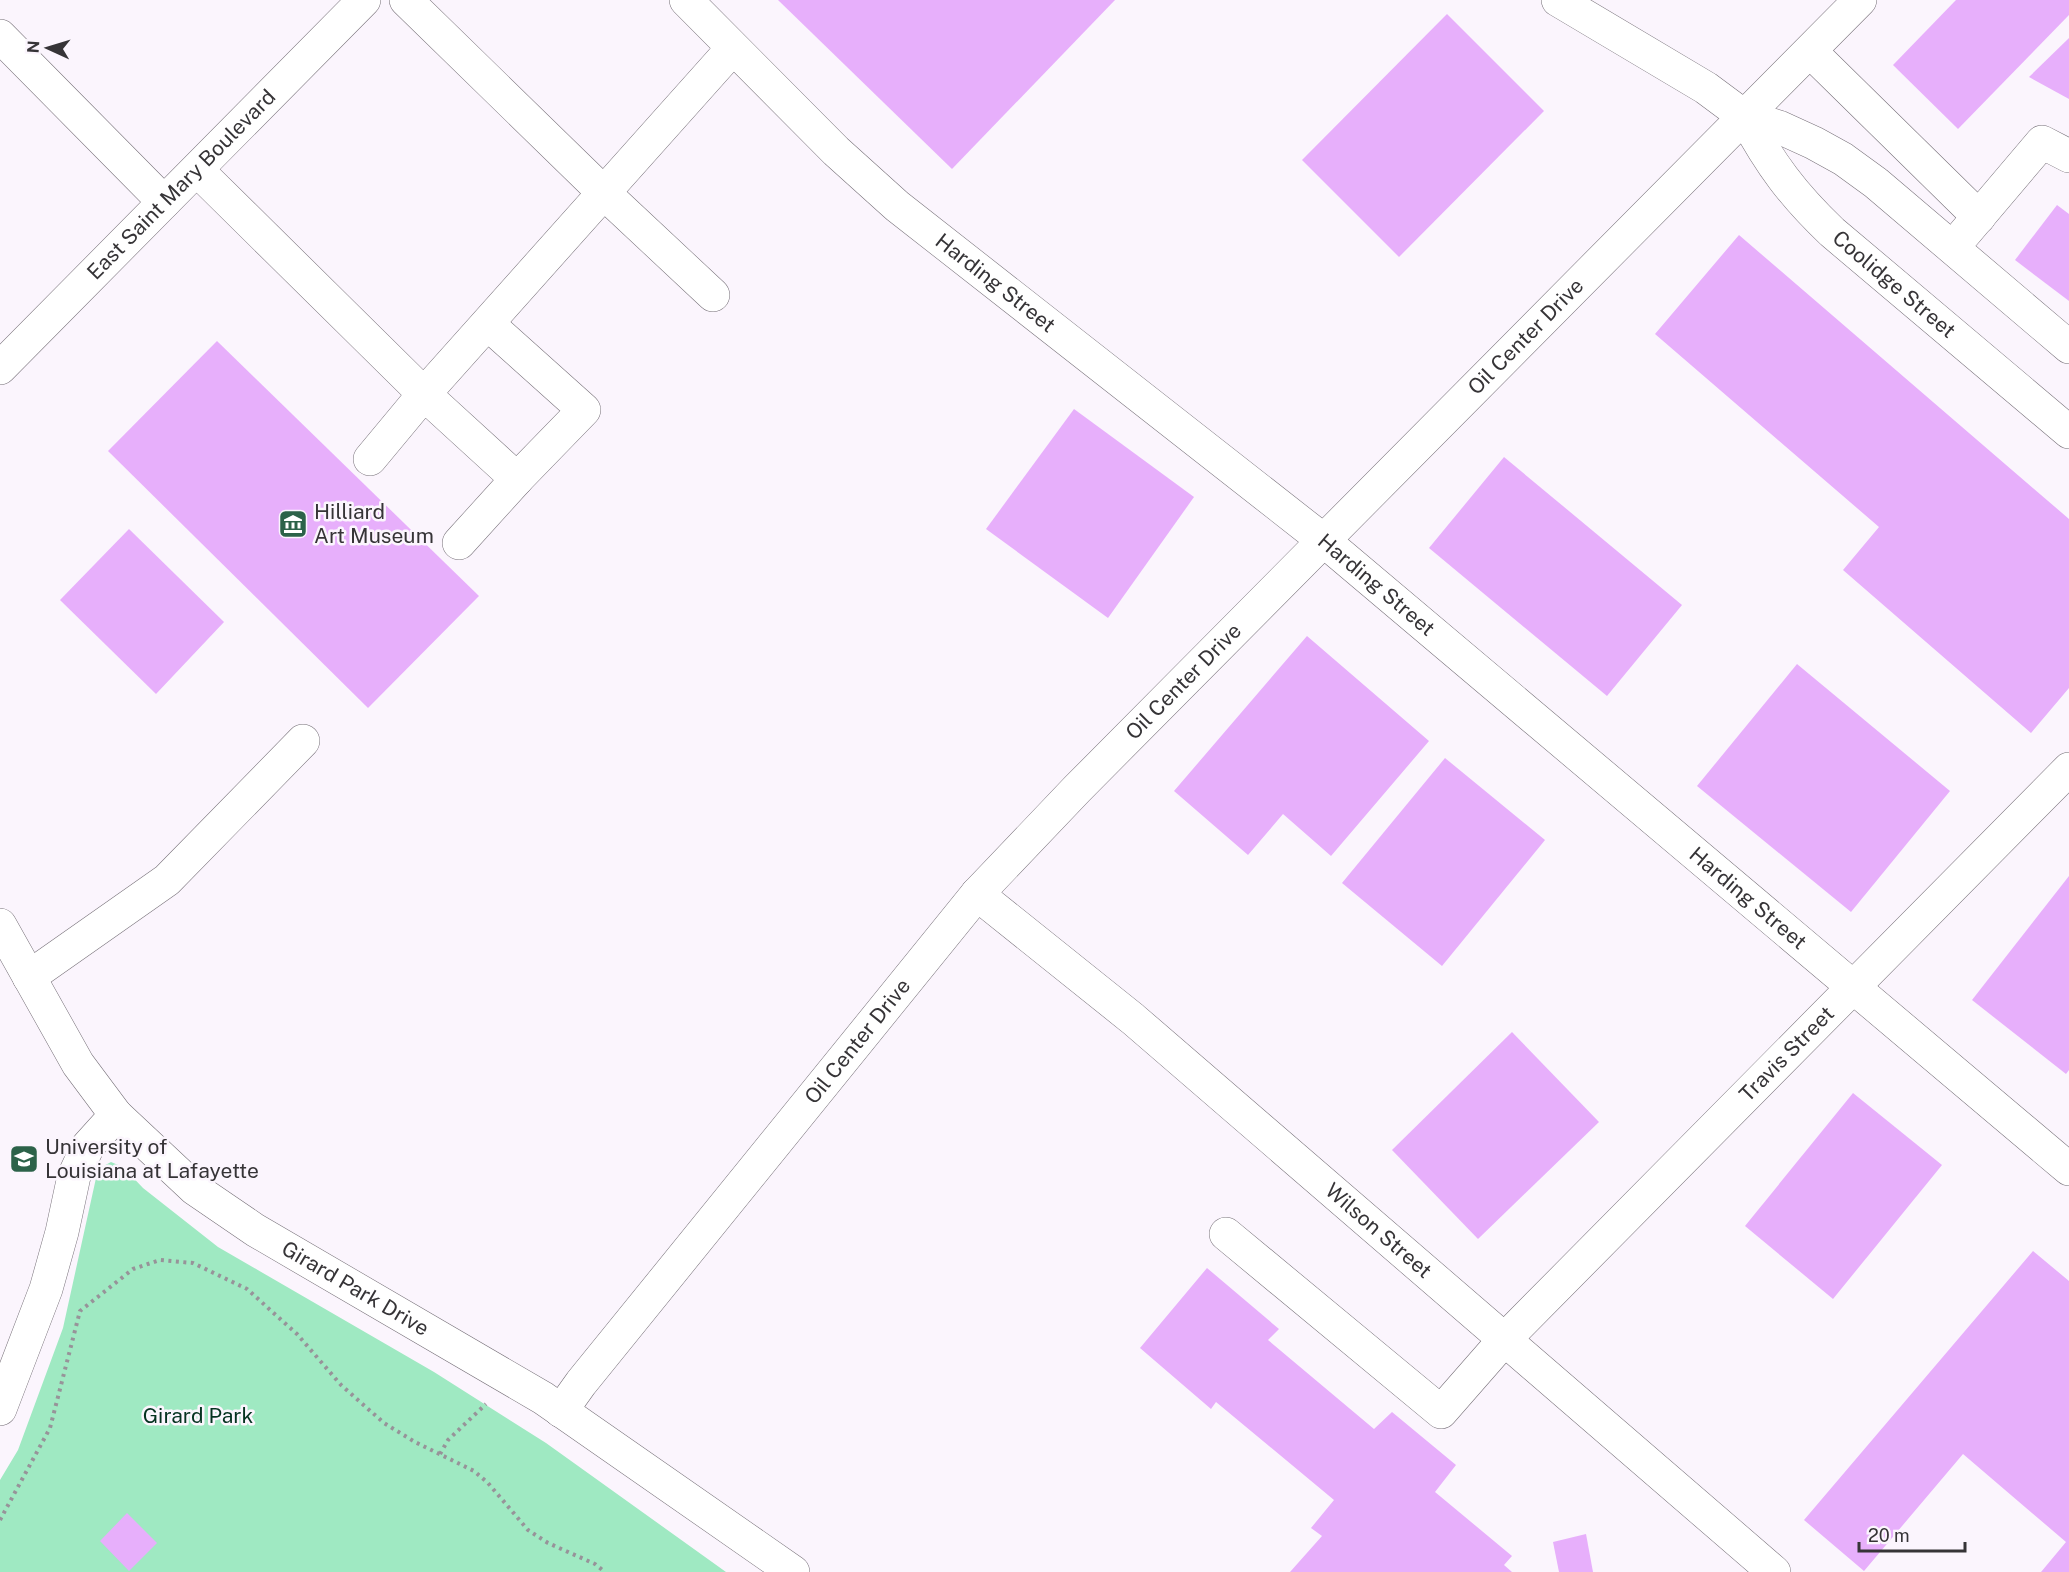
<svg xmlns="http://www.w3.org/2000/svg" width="2069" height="1572" font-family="'Public Sans',sans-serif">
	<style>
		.green { fill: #9fe9c2 }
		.building { fill: #e7affb }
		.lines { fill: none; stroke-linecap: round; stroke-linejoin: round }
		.minor-casing { stroke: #777179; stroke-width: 34 }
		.path { stroke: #979399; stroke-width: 4; stroke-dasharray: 3 4.5; stroke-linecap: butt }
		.minor { stroke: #fff; stroke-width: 33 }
		.labels { text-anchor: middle; stroke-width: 5; stroke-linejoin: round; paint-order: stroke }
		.street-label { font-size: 21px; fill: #363437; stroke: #fbf5fd }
		.poi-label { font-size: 21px; fill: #363437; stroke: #fbf5fd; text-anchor: start }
		.park-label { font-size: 21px; fill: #053320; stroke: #fbf5fd }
	</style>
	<rect width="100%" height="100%" fill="#fbf5fd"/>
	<path class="green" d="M111,1162L123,1167L143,1188L218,1247L434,1372L546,1443L726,1572H0V1480L18,1450L63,1328L98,1169Z"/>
	<g class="building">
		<path d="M778,0H1115L952,169Z"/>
		<path d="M1956,0H2069V15L1958,129L1893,65Z"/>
		<path d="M1447,14L1544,111L1399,257L1302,160Z"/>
		<path d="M2069,38V99L2029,77Z"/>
		<path d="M2057,205L2069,214V301L2015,260Z"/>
		<path d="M1739,235L2069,519V688L2031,733L1843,570L1879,527L1655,334Z"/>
		<path d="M217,341L479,596L368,708L108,451Z"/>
		<path d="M1074,409L1194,497L1108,618L986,529Z"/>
		<path d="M1504,457L1682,605L1607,696L1429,548Z"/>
		<path d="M129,529L224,622L156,694L60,600Z"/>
		<path d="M1307,636L1429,741L1331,856L1283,814L1248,855L1174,791Z"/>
		<path d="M1797,664L1950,791L1851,912L1697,786Z"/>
		<path d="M1445,758L1545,840L1442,966L1342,883Z"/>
		<path d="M2069,876V1070L2066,1074L1972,1000Z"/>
		<path d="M1512,1032L1599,1122L1478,1239L1392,1150Z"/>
		<path d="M1853,1093L1942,1165L1833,1299L1745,1226Z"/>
		<path d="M2033,1251L2069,1281V1572H2041L2066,1542L1963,1454L1864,1571L1804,1520Z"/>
		<path d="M1207,1268L1279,1329L1268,1340L1374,1429L1392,1412L1456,1465L1435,1492L1512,1556L1504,1565L1512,1572H1290L1322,1536L1311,1528L1334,1500L1216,1402L1211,1409L1140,1348Z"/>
		<path d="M127,1513L157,1543L129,1571L100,1541Z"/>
		<path d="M1586,1534L1593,1572H1559L1553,1542Z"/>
	</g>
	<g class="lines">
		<g class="minor-casing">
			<g id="minor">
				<path d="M406,0L604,193L713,295"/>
				<path id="s1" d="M686,0L836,151L897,206L1323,540L2069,1169"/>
				<path d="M1558,0L1706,88L1745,117L1779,127L1814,143L1843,159L1876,183L2069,347"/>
				<path d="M0,36L164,202"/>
				<path d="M1810,51L1979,217"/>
				<path id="s2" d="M1745,117C1770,164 1793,195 1832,232L2069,432"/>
				<path d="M197,170L424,394L733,48"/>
				<path d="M1964,234L2042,142L2069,156"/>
				<path id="s3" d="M0,368L364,0"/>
				<path d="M370,459L424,394L517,479L584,410L488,324"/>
				<path d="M459,543L517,479"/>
				<path id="s4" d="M977,894L1133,1019L1774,1572"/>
				<path id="s5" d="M0,925L78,1064L116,1115L195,1189L255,1230L543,1398L793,1572"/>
				<path d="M29,977L167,880L303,741"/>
				<path id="s6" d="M1226,1234L1441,1412L1504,1340L2069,769"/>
				<path d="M0,1409L46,1289L62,1232L74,1176L88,1146L116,1115"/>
				<path id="s7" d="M561,1411L581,1383L977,894L1077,789L1860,0"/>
			</g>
		</g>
		<g class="path">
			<path d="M440,1454L448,1440L486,1404"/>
			<path d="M0,1520L50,1428L80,1311L133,1269L160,1260L193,1263L247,1289L297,1334L341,1385L384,1423L415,1442L474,1471L488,1483L528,1530L548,1543L595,1564L605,1572"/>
		</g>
		<use href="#minor" class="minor"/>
	</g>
	<defs>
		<g id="museum-square" transform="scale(1.5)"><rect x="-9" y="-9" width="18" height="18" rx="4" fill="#2c6249" stroke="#fbf5fd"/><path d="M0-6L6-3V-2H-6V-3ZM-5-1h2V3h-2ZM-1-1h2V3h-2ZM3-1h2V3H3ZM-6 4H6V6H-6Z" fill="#fff"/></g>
		<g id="university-square" transform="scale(1.5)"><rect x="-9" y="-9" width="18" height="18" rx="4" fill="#2c6249" stroke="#fbf5fd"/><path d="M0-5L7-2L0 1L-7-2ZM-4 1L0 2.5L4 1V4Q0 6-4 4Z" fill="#fff"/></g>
	</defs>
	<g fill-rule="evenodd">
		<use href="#museum-square" x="293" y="524"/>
		<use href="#university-square" x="24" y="1159"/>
	</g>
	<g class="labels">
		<g class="street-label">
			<text dy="7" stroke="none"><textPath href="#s3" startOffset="258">East Saint Mary Boulevard</textPath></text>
			<text dy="7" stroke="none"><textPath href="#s1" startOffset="420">Harding Street</textPath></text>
			<text dy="7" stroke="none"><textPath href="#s2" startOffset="226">Coolidge Street</textPath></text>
			<text dy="7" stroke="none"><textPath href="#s7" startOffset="1446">Oil Center Drive</textPath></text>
			<text dy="7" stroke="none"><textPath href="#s1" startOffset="906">Harding Street</textPath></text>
			<text dy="7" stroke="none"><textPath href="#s7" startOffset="960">Oil Center Drive</textPath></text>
			<text dy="7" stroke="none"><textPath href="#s1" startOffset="1392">Harding Street</textPath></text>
			<text dy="7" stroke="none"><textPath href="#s7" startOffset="474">Oil Center Drive</textPath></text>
			<text dy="7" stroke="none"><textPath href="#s6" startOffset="777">Travis Street</textPath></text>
			<text dy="7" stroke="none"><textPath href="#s4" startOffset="524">Wilson Street</textPath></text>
			<text dy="7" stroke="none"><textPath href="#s5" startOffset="520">Girard Park Drive</textPath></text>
		</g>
		<g class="poi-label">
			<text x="314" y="519">Hilliard<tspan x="314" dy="24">Art Museum</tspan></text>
			<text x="45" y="1154">University of<tspan x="45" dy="24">Louisiana at Lafayette</tspan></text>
		</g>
		<g class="park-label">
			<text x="198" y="1423">Girard Park</text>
		</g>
	</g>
	<g transform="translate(48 48) rotate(274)" stroke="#fbf5fd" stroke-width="4.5" paint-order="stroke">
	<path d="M0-4.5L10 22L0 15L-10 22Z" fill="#363437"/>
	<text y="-9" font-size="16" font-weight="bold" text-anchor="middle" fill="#363437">N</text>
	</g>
	<path d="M1859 1542v9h106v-9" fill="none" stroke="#363437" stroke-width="3"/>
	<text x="1868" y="1542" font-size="18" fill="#363437" stroke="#fbf5fd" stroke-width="4.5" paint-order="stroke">20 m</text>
</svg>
